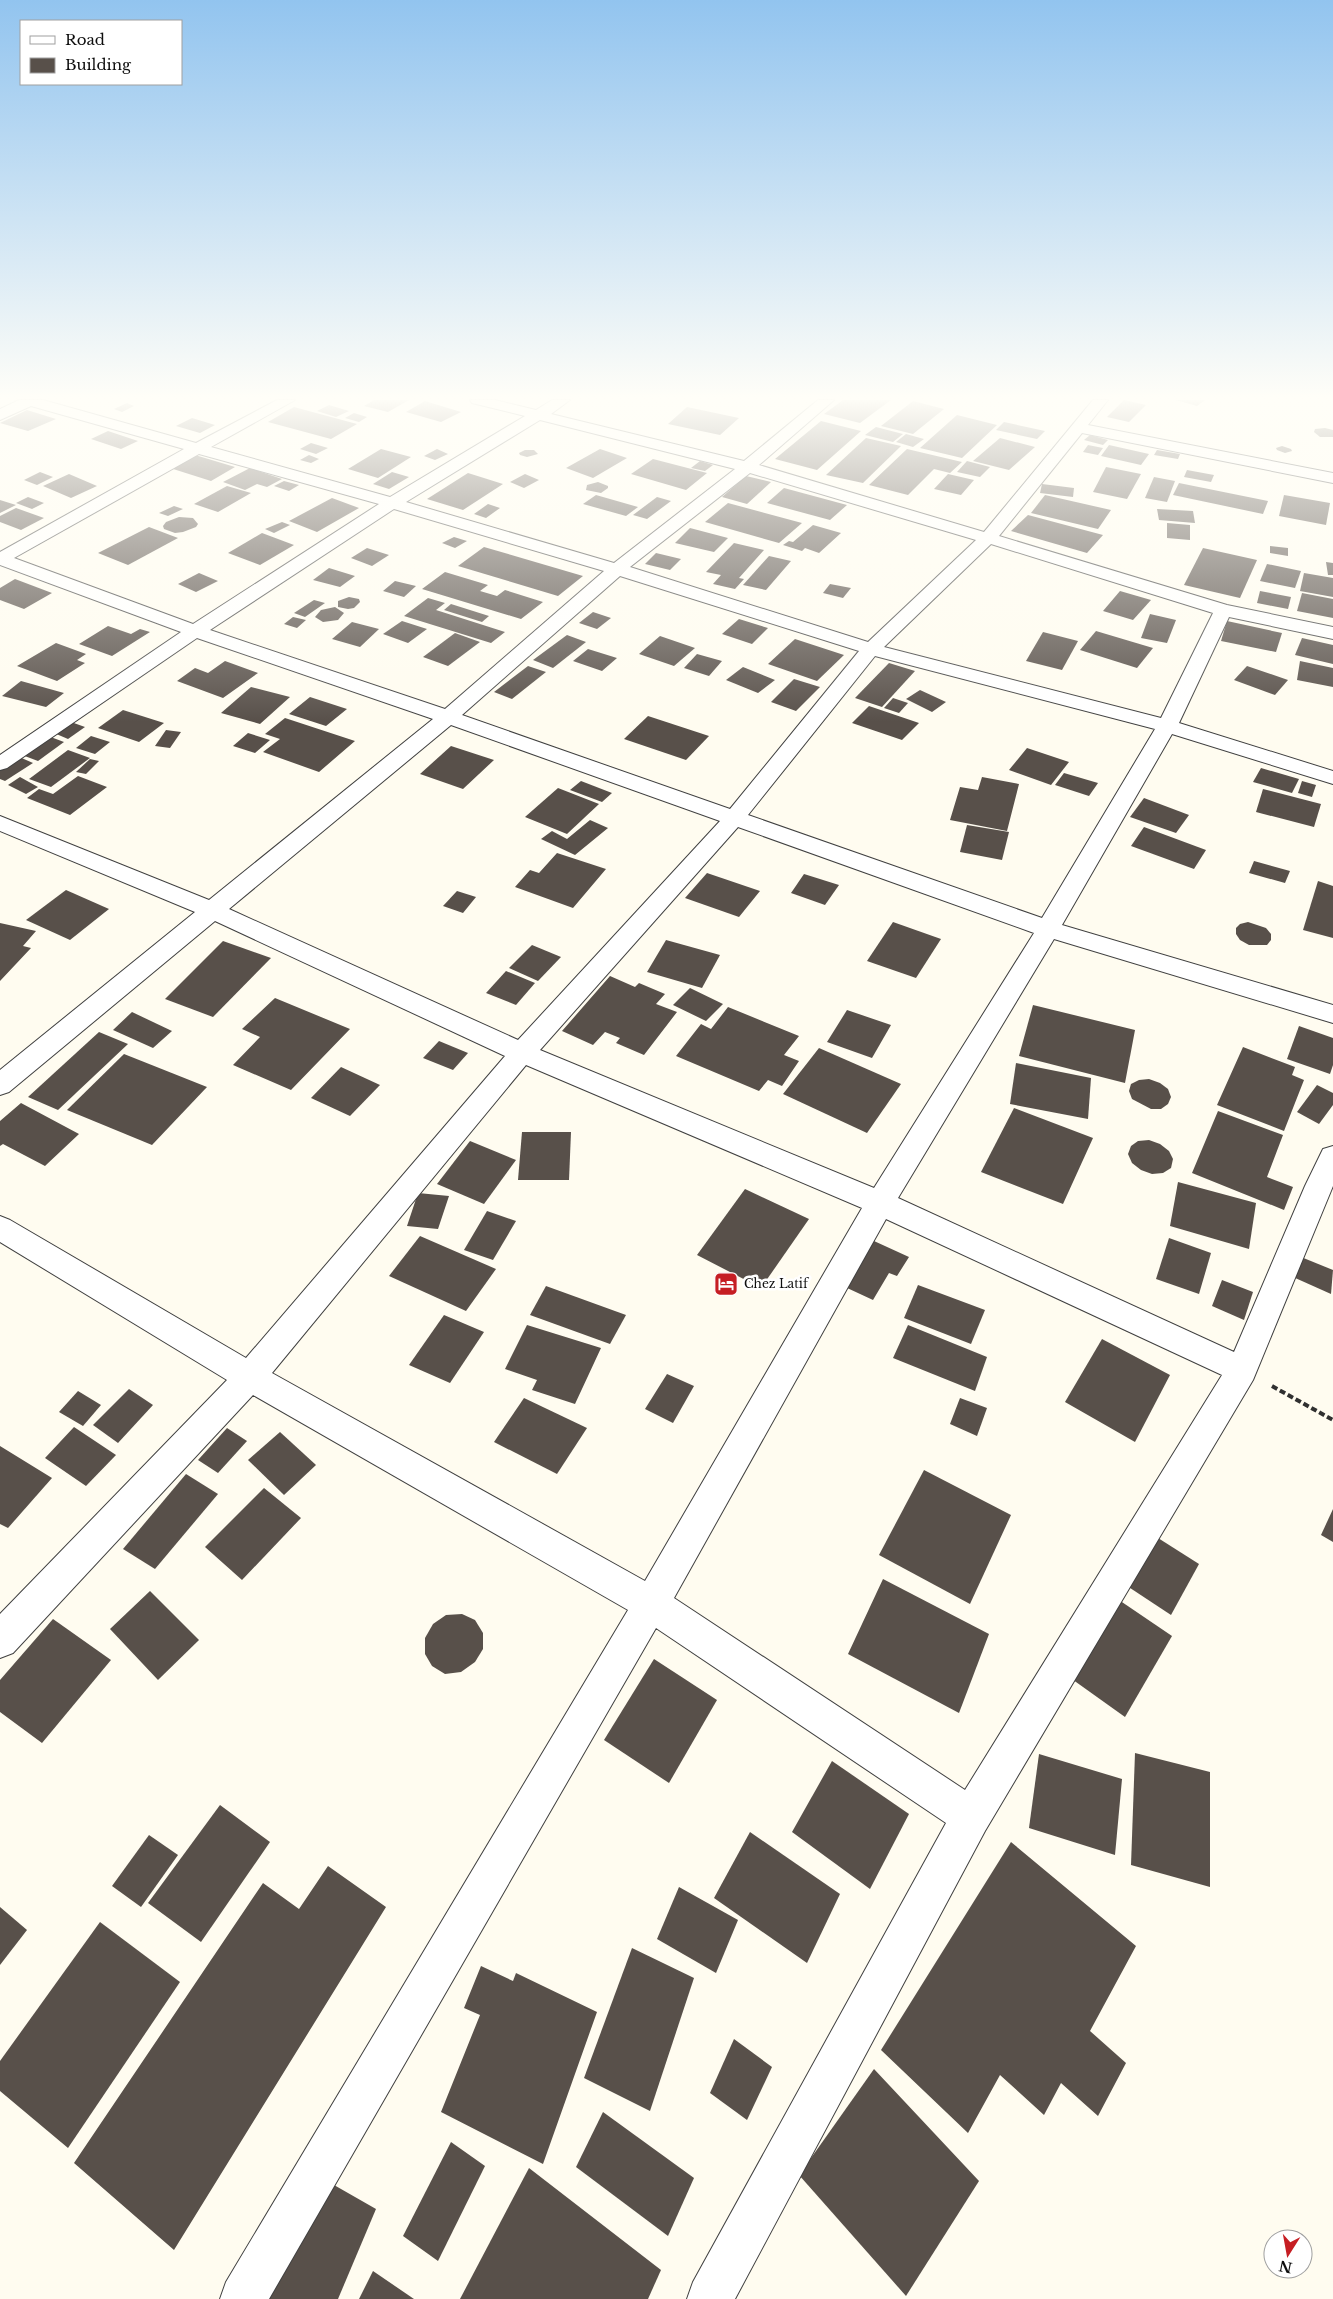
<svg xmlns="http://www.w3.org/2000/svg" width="1333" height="2299" font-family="'Libre Baskerville',serif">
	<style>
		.building { fill: #58504a }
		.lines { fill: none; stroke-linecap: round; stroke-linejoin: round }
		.street-casing { stroke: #414141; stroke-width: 2 }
		.path { stroke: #303030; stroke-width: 4; stroke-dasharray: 6 3; stroke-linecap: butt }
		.street { fill: #fff; fill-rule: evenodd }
		.labels { text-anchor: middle; stroke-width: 5; stroke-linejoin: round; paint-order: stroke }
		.poi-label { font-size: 12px; fill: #0e0e0e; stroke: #fff; text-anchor: start }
	</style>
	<rect width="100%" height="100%" fill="#fffcf0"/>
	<g class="building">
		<path d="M374,400H409L388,412L364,406Z"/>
		<path d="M843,400H891L860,423L824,414Z"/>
		<path d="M1124,400L1146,405L1129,422L1107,417Z"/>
		<path d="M1176,400H1205L1197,406Z"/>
		<path d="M425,401L461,412L441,422L406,412Z"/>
		<path d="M913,401L944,409L913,434L881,426Z"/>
		<path d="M127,403L134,406L122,412L114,409Z"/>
		<path d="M329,405L349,411L336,417L317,411Z"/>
		<path d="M294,407L357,424L331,439L268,422Z"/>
		<path d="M687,407L739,418L720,435L668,424Z"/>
		<path d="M27,410L56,419L28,431L0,423Z"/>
		<path d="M354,413L367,417L359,422L345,418Z"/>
		<path d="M957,415L997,425L962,458L920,448Z"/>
		<path d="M192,418L215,425L200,433L176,426Z"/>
		<path d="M821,421L861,431L817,470L775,459Z"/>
		<path d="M1004,422L1045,431L1037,439L996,430Z"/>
		<path d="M876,427L903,434L893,442L865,435Z"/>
		<path d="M1325,428L1333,430V437H1320L1314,432L1315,429Z"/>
		<path d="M108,431L138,441L121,449L91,439Z"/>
		<path d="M906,434L924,439L913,447L896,442Z"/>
		<path d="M1090,435L1108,440L1103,445L1084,440Z"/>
		<path d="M866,438L901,446L863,483L826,475Z"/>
		<path d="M1000,438L1035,447L1009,470L973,461Z"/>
		<path d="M311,443L328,448L316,454L300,449Z"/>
		<path d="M1088,445L1103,448L1098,455L1083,452Z"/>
		<path d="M1109,445L1149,454L1141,465L1101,456Z"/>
		<path d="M1282,446L1291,449L1292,451L1285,453L1277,450L1276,448Z"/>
		<path d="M381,449L411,457L378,478L348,469Z"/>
		<path d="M437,449L448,454L435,460L424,456Z"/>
		<path d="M600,449L627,458L593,478L566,468Z"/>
		<path d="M907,449L962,462L950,473L934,469L908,495L869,485Z"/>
		<path d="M525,450H534L538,454L527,457L520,455L519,453Z"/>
		<path d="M1157,450L1180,454L1178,459L1154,455Z"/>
		<path d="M195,455L235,467L211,481L170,468Z"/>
		<path d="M309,455L319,459L311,463L300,460Z"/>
		<path d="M653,459L707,473L686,490L631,474Z"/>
		<path d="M700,461L713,465L705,471L691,468Z"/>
		<path d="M967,461L990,467L980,477L957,472Z"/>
		<path d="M1106,467L1141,474L1127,499L1093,492Z"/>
		<path d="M250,468L282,479L267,487L257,484L245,490L223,482Z"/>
		<path d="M1187,470L1214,475L1211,482L1184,477Z"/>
		<path d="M40,472L53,477L37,485L24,480Z"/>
		<path d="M392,472L409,477L389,489L373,484Z"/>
		<path d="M468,473L503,484L463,510L427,499Z"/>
		<path d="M69,474L97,486L71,498L43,486Z"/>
		<path d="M525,474L539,480L524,488L510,482Z"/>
		<path d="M948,474L974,480L961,495L934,489Z"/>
		<path d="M746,476L771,482L747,504L722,497Z"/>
		<path d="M1154,477L1175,481L1167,502L1145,498Z"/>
		<path d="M284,481L299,485L289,491L274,486Z"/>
		<path d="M598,482L608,486V488L601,493L586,490L587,485Z"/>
		<path d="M1179,483L1268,501L1263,514L1173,495Z"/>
		<path d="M1042,484L1074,488L1073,497L1040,493Z"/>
		<path d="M227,486L251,493L218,512L194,504Z"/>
		<path d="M784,488L847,505L830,520L767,503Z"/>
		<path d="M596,495L638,507L626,516L583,504Z"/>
		<path d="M1045,495L1111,510L1098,529L1031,513Z"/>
		<path d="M1284,495L1330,503L1326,525L1279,516Z"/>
		<path d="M28,497L44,503L32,509L16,503Z"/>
		<path d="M657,497L671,501L647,519L633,515Z"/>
		<path d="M332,498L359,508L317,532L289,521Z"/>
		<path d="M0,500L16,505L0,513Z"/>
		<path d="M728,503L802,523L779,543L705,522Z"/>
		<path d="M488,504L500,508L486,518L474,514Z"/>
		<path d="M174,506L183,509L168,516L159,513Z"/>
		<path d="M16,508L44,518L21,530L0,522V516Z"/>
		<path d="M1157,509L1193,511L1195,523L1159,520Z"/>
		<path d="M1028,515L1103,535L1087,553L1011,531Z"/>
		<path d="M179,517L193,518L198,524L196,527L183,532L175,533L164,529L163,526L166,522Z"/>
		<path d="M282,522L290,525L274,533L265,529Z"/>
		<path d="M1167,523L1190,525V540L1167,538Z"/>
		<path d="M813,525L841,533L819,553L805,548L802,551L783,545L789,541L793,542Z"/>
		<path d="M149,527L178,538L128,565L98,553Z"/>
		<path d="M690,528L728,538L714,552L675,543Z"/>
		<path d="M262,533L294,545L260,565L228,553Z"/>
		<path d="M454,537L467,541L455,548L442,543Z"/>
		<path d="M734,543L764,550L739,578L744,579L735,589L713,584L721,575L706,572Z"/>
		<path d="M1270,546L1288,548V556L1270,553Z"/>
		<path d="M484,547L583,576L558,596L458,566Z"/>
		<path d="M367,548L389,555L372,566L351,558Z"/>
		<path d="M1203,548L1257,560L1240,598L1184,585Z"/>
		<path d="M656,553L681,559L670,570L645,564Z"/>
		<path d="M769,556L791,561L766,590L743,585Z"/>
		<path d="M1326,562L1333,563V575H1328Z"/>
		<path d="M1267,564L1301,571L1295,588L1260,581Z"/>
		<path d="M329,568L355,576L340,587L313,580Z"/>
		<path d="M445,572L488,585L480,591L497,596L505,590L543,602L521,619L422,589Z"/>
		<path d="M199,573L218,581L196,592L178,584Z"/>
		<path d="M1304,573L1333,578V597L1300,591Z"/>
		<path d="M15,579L52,593L24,609L0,600V588Z"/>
		<path d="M395,581L416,586L404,597L383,591Z"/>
		<path d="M830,584L851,588L843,598L823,593Z"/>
		<path d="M1120,591L1151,600L1133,620L1103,611Z"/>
		<path d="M1260,591L1291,597L1288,609L1257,603Z"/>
		<path d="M1302,593L1333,599V618L1297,611Z"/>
		<path d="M349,597L359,599L360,602L354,608L348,609L338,607V601Z"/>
		<path d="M428,598L445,603L436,610L505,632L491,643L404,616Z"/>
		<path d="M314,600L325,603L305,617L294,613Z"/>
		<path d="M451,604L489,616L482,622L444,610Z"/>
		<path d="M335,607L344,613L338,620L323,622L315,617L321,610Z"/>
		<path d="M593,612L611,618L597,629L579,623Z"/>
		<path d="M1150,614L1176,620L1167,643L1141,638Z"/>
		<path d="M293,617L306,620L297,628L284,624Z"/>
		<path d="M739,619L768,628L752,644L722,634Z"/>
		<path d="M402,621L427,629L408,643L383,634Z"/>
		<path d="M1227,621L1282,633L1276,652L1221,641Z"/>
		<path d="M352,622L379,629L360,647L332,639Z"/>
		<path d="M108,626L131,634L140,629L150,632L112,656L79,644Z"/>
		<path d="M1096,631L1153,648L1137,668L1080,650Z"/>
		<path d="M1043,632L1078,641L1062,670L1026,661Z"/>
		<path d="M455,633L480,642L448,666L423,657Z"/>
		<path d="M567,635L586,642L553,668L533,660Z"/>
		<path d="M660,636L695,648L674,666L639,654Z"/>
		<path d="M1302,638L1333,645V664L1295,655Z"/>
		<path d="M795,639L844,655L817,681L768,664Z"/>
		<path d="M56,643L86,654L77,660L85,663L57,681L17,666Z"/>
		<path d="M588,649L617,658L602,671L573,661Z"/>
		<path d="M697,654L722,661L709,676L684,668Z"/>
		<path d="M225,661L258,673L223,698L177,681L195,668L208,673Z"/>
		<path d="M1300,661L1333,668V687L1297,680Z"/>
		<path d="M889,663L915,671L882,707L855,698Z"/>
		<path d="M528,666L546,672L512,699L494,692Z"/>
		<path d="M1247,666L1288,680L1275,695L1234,680Z"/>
		<path d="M743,667L775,680L758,693L726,680Z"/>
		<path d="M794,679L820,687L796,711L771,702Z"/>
		<path d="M21,681L64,693L46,707L2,696Z"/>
		<path d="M251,687L290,697L260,724L221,713Z"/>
		<path d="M920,690L946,702L932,712L906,699Z"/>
		<path d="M310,697L347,709L326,726L289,714Z"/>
		<path d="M893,698L908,703L899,713L884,708Z"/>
		<path d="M869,706L919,723L902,740L852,723Z"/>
		<path d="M123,710L164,723L139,742L98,728Z"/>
		<path d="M648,716L709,736L686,760L624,739Z"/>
		<path d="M285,718L355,741L319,772L263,752L280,739L265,734Z"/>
		<path d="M71,722L85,727L68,739L54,733Z"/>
		<path d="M166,730L181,732L170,748L155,746Z"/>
		<path d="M248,733L270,740L255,753L233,746Z"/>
		<path d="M48,736L64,742L38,761L22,755Z"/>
		<path d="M91,736L110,742L95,754L76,748Z"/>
		<path d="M451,746L494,760L463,789L420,774Z"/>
		<path d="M1027,748L1069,762L1051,785L1009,770Z"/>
		<path d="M68,750L90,758L51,787L29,779Z"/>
		<path d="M17,756L33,763L5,781L0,779V767Z"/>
		<path d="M90,759L99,761L86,774L76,772Z"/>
		<path d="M1261,768L1299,779L1292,793L1253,782Z"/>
		<path d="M1064,773L1098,783L1089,796L1055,785Z"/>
		<path d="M78,776L107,787L70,815L27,798L39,789L53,794Z"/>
		<path d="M20,777L38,787L26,794L8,785Z"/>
		<path d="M982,777L1019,784L1007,831L950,820L960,787L978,790Z"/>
		<path d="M581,781L612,793L602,802L570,790Z"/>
		<path d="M1302,781L1316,785L1312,797L1298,793Z"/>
		<path d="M558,788L599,804L567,834L525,817Z"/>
		<path d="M1263,789L1321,804L1314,827L1256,812Z"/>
		<path d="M1144,798L1189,815L1176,833L1130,817Z"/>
		<path d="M590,820L608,828L575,855L541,839L552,831L567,839Z"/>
		<path d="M967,825L1009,832L1002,860L960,852Z"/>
		<path d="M1144,827L1206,850L1194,869L1131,846Z"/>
		<path d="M557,853L606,869L573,908L515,887L530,870L539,873Z"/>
		<path d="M1254,861L1290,871L1285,883L1249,873Z"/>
		<path d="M707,873L760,891L739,917L685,898Z"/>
		<path d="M804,874L839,885L825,905L791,893Z"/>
		<path d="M1318,881L1333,886V938L1303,930Z"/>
		<path d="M66,890L109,909L70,940L26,920Z"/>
		<path d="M457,891L476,897L463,913L443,906Z"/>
		<path d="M893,922L941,939L916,978L867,961Z"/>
		<path d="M1248,922L1266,928L1271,934V940L1267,945H1249L1240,940L1236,934V928L1240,924Z"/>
		<path d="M0,923L36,931L23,946L31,948L0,981Z"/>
		<path d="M666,940L720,955L702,988L647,972Z"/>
		<path d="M223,941L271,958L213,1017L165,999Z"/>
		<path d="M532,945L561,957L538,981L509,968Z"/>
		<path d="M506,971L535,983L516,1005L486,993Z"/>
		<path d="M610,976L635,987L639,983L665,994L656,1004L677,1012L644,1055L616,1043L620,1038L605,1032L593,1045L562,1031Z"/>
		<path d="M690,988L723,1004L706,1021L673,1005Z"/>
		<path d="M275,998L350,1029L291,1090L233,1065L260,1037L242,1029Z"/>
		<path d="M1033,1005L1135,1030L1125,1083L1019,1056Z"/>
		<path d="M728,1007L799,1036L784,1055L799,1061L782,1086L768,1080L759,1091L676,1056L701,1024L711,1029Z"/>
		<path d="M847,1010L891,1025L872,1058L827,1042Z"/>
		<path d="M132,1012L172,1031L153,1048L113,1030Z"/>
		<path d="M1299,1026L1333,1038V1065L1330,1074L1287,1059Z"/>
		<path d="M99,1032L128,1044L58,1110L28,1097Z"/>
		<path d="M439,1041L468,1053L453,1070L423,1058Z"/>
		<path d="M1243,1047L1295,1067L1292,1075L1304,1080L1284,1131L1217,1105Z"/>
		<path d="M819,1048L901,1084L867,1133L783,1094Z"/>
		<path d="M124,1054L207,1087L152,1145L67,1110Z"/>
		<path d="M1016,1063L1091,1078L1088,1119L1010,1104Z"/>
		<path d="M341,1067L380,1085L350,1116L311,1098Z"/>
		<path d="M1149,1079L1160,1083L1168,1089L1171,1097L1168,1104L1161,1109H1151L1132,1099L1129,1091L1131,1084L1139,1080Z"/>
		<path d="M1317,1085L1333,1093V1105L1319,1124L1297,1112Z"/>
		<path d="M21,1103L79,1134L45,1166L3,1144L0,1146V1121Z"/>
		<path d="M1014,1108L1093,1138L1063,1204L981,1172Z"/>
		<path d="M1218,1111L1283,1135L1267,1177L1293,1187L1284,1210L1192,1173Z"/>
		<path d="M522,1132H571L569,1180H518Z"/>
		<path d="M1149,1140L1160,1144L1169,1151L1173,1159L1171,1168L1163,1173L1152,1174L1141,1170L1132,1163L1128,1154L1131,1146L1138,1141Z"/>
		<path d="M470,1141L516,1160L484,1204L437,1184Z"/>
		<path d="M1178,1182L1256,1203L1249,1249L1170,1226Z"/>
		<path d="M745,1189L809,1219L761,1288L697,1255Z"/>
		<path d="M418,1193L449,1196L438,1229L407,1226Z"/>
		<path d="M487,1211L516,1221L493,1260L464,1250Z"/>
		<path d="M420,1236L496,1269L466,1311L389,1276Z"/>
		<path d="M1169,1238L1211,1253L1199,1294L1156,1279Z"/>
		<path d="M874,1241L909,1257L897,1276L889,1273L873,1300L845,1287Z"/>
		<path d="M1301,1257L1333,1270L1331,1294L1293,1277Z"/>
		<path d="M1222,1280L1253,1292L1244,1320L1212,1306Z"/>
		<path d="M918,1285L985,1310L971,1344L904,1318Z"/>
		<path d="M546,1286L626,1315L610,1344L530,1315Z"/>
		<path d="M444,1315L484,1332L450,1383L409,1365Z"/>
		<path d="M527,1325L601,1348L575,1404L532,1390L537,1380L505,1369Z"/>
		<path d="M908,1325L987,1357L975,1391L893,1358Z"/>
		<path d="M1102,1339L1170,1375L1135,1442L1065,1402Z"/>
		<path d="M667,1374L694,1386L673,1423L645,1409Z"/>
		<path d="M129,1389L153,1405L118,1443L93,1425Z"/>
		<path d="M78,1391L101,1405L83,1426L59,1412Z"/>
		<path d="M524,1398L587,1428L557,1474L494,1442Z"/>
		<path d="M960,1398L987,1408L977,1436L950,1424Z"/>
		<path d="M74,1427L116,1455L86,1486L45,1458Z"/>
		<path d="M227,1428L247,1441L218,1473L198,1460Z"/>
		<path d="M280,1432L316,1465L284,1495L248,1460Z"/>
		<path d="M0,1446L52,1478L8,1528L0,1524Z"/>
		<path d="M924,1470L1011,1515L970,1604L879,1555Z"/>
		<path d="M186,1474L218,1494L155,1569L123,1549Z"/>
		<path d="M264,1488L301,1518L242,1580L205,1547Z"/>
		<path d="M1333,1509V1542L1321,1535Z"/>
		<path d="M1147,1531L1199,1564L1171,1615L1118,1580Z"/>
		<path d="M883,1579L989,1634L959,1713L848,1654Z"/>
		<path d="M150,1591L199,1640L158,1680L110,1629Z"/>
		<path d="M1116,1598L1172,1636L1125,1717L1069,1677Z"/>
		<path d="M462,1614L475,1620L483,1633V1649L475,1662L461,1672L445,1674L432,1666L425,1654V1638L433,1624L446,1615Z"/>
		<path d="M53,1619L111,1660L42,1743L0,1712V1680Z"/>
		<path d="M654,1659L717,1700L669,1783L604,1740Z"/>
		<path d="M1135,1753L1210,1772V1887L1131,1865Z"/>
		<path d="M1039,1754L1122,1779L1115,1855L1029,1828Z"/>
		<path d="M832,1761L909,1814L870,1889L792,1832Z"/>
		<path d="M220,1805L270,1842L201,1942L148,1903Z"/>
		<path d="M750,1832L840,1894L807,1963L714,1898Z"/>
		<path d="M149,1835L178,1855L141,1907L112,1886Z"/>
		<path d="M1011,1842L1136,1946L1090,2031L1126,2063L1098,2116L1061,2083L1044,2115L1000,2075L968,2133L881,2050Z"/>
		<path d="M328,1866L386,1907L174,2250L74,2163L263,1883L299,1909Z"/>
		<path d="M679,1887L738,1920L716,1973L657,1939Z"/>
		<path d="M0,1907L27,1930L0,1965Z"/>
		<path d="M100,1922L180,1982L68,2148L0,2091V2061Z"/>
		<path d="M632,1948L694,1978L650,2111L584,2078Z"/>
		<path d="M481,1966L513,1981L516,1973L597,2012L543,2164L441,2112L480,2015L464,2008Z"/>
		<path d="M734,2039L772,2067L747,2120L710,2093Z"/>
		<path d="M874,2069L979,2181L906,2296L799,2175Z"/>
		<path d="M603,2112L694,2178L668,2236L576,2167Z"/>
		<path d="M451,2142L485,2166L438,2261L403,2236Z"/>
		<path d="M529,2168L661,2270L648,2299H460Z"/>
		<path d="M320,2177L376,2209L338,2299H266Z"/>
		<path d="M373,2271L414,2299H359Z"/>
	</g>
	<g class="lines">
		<g class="street-casing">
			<path id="street" d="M19,400H43L196,443L277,400H295L211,447L390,497L525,416L472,403L470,400H495L536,410L552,400H570L551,414L744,461L818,400H834L759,465L984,532L1093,400H1108L1088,425L1333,473V483L1082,433L999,536L1227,605L1333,627V639L1229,617L1179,723L1333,771V784L1172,734L1062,925L1333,1005V1023L1054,939L898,1198L1234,1352L1305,1186L1323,1149L1333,1146V1186L1253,1380L985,1831L735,2299H687L693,2282L946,1823L656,1628L269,2299H220L226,2282L628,1610L253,1395L13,1653L0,1658V1614L227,1380L0,1242V1216L10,1220L246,1358L505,1056L215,921L9,1092L0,1095V1070L195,912L0,831V816L209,900L433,719L197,638L7,768L0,770V755L181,632L0,565V552L184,449L31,406L0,420V409ZM540,420L735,469L614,563L406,502ZM199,454L379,504L193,624L14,558ZM750,473L976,540L868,642L630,567ZM394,509L604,571L445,709L210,630ZM991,544L1213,613L1161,718L884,647ZM620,576L859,651L730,809L462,715ZM875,656L1155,729L1042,918L748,815ZM451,725L720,821L518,1040L229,909ZM738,827L1034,933L874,1188L540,1050ZM526,1065L862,1208L645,1581L272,1373ZM886,1219L1222,1375L965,1790L674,1598Z"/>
		</g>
		<path class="path" d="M1272,1386L1333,1420"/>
		<use href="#street" class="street"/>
	</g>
	<linearGradient id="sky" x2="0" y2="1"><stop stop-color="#92c4ef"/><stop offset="0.55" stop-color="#fffef8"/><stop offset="1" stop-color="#fffef8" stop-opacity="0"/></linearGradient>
	<rect width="1333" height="722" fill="url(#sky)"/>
	<defs>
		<g id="hotel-square" transform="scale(1.25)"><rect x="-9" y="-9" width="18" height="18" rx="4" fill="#c61e23" stroke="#fff"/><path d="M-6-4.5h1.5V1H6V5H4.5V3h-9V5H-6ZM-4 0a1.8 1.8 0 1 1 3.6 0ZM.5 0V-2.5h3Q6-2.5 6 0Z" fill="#fff"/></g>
	</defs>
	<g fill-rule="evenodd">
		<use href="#hotel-square" x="726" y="1284"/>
	</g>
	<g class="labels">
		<g class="poi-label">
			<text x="744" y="1288">Chez Latif</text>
		</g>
	</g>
	<rect x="20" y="20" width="162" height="65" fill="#ffffff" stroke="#9f9f9f"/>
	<rect x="30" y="36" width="25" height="8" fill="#ffffff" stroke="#9f9f9f"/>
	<text x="65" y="45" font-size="15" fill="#0e0e0e">Road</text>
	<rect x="30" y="58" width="25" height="15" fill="#58504a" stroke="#9f9f9f"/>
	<text x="65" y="70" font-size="15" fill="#0e0e0e">Building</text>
	<g transform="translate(1288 2254) rotate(191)"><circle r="24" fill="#ffffff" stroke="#9f9f9f"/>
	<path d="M0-4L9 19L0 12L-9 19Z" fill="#c61e23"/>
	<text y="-8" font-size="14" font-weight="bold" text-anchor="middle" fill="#0e0e0e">N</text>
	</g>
</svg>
